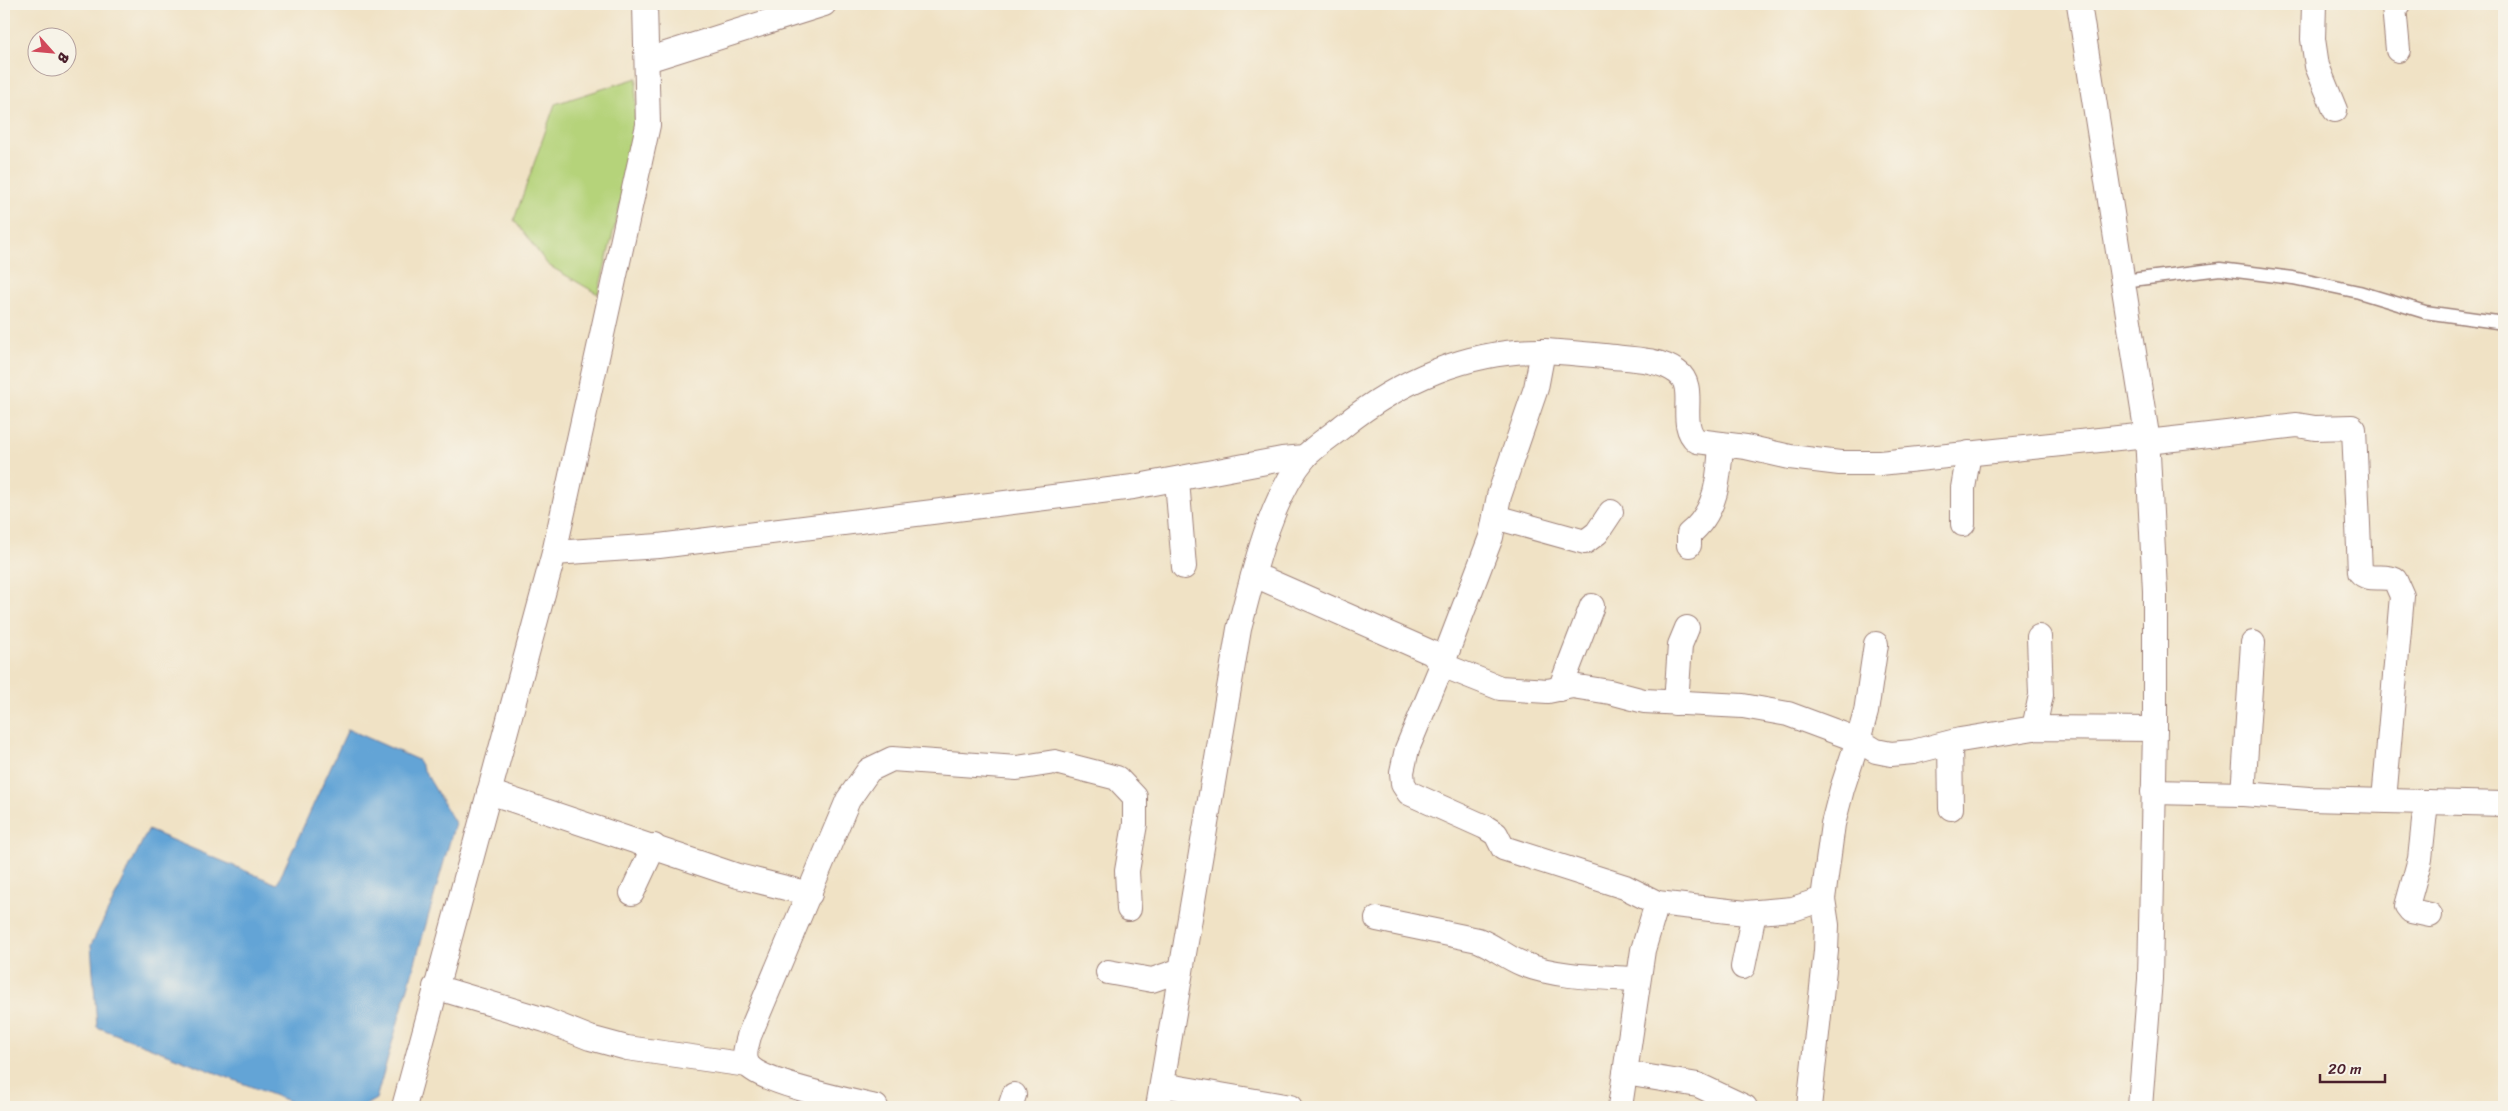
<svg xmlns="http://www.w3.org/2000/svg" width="2508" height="1111" font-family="Sriracha,sans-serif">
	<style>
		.green { fill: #b5d37a; stroke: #807952 }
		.water { fill: #63a4d6; stroke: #566280 }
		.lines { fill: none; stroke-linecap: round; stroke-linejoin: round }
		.service-casing { stroke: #9d8078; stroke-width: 15 }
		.minor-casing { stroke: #9d8078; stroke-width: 26 }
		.service { stroke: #fff; stroke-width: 12 }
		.minor { stroke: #fff; stroke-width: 24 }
	</style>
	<rect width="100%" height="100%" fill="#f7f3e8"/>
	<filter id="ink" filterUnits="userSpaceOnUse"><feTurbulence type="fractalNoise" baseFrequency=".02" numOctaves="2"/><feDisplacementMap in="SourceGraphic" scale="10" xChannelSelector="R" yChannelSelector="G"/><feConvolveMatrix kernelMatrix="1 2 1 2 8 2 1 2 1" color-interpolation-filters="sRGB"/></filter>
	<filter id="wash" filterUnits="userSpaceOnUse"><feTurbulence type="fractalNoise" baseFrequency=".0096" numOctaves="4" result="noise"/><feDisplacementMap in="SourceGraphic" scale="20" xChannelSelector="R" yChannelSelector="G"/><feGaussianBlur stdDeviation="1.12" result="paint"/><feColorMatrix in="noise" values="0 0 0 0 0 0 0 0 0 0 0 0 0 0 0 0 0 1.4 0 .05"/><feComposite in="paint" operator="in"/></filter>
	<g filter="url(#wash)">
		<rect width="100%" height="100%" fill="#f0e2c5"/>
		<path class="green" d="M637,78L632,157L598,294L548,265L514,220L555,104Z"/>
		<path class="water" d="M348,729L418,760L455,823L376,1099L362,1107H304L97,1027L91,945L148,830L277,884Z"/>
	</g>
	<g filter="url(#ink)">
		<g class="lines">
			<g class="service-casing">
				<path id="service" d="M2123,281L2220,269L2293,278L2359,292L2425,312L2504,323"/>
			</g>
			<g class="minor-casing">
				<g id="minor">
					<path d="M2079,4L2147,435L2155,591V729L2150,979L2140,1107"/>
					<path d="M2314,4L2313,39L2317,66L2335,110"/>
					<path d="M2398,4L2394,7L2398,50"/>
					<path d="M647,60L824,4"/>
					<path d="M1543,351L1536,388L1499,496L1491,537L1442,665L1407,749L1402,772L1403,784L1409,793L1485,827L1496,834L1503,848L1625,887L1657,903L1746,913L1793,909L1823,899"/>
					<path d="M2147,442L2297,425L2315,428L2352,427L2354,429L2360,572C2368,582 2384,574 2395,580L2402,596L2384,800"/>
					<path d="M1177,480L1184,567"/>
					<path d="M1495,517L1585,542L1597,533L1611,512"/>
					<path d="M1963,524V488L1969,453"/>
					<path d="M1689,545V534C1717,512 1719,478 1721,444"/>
					<path d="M554,553L659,546L1133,487L1282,459L1305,457"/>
					<path d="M1253,577L1266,580L1432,653L1442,665L1500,688L1548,691L1572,686L1610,692L1644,701L1743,706L1788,714L1858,740L1842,789L1833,824L1823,899L1827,925L1826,951L1809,1107"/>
					<path d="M1876,644L1866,712L1858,740L1876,751L1891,754L1913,752L1960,740L2034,728L2155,729"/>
					<path d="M1560,689L1592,606"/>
					<path d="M1676,703L1680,645L1687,628"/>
					<path d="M2034,728L2041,695L2039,637"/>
					<path d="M1950,743L1951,808"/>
					<path d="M489,792L738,876L810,894"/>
					<path d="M2153,792L2243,794L2309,799L2504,804"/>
					<path d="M2243,794L2253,643"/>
					<path d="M2426,802L2420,859L2407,906L2411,911L2430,915"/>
					<path d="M632,893L654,846"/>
					<path d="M1377,919L1478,940C1494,946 1507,958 1523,964C1559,978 1600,977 1638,979"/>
					<path d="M1743,967L1754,913"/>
					<path d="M1108,972L1152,980L1181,970"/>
					<path d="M435,987L545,1020L590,1038L627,1048L748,1065"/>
					<path d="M1625,1073L1698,1085L1745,1107"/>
					<path d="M1162,1085L1290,1107"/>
					<path d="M404,1107L554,553L648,125L645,4"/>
					<path d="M876,1107C851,1101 762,1083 748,1065C742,1056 747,1045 749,1036L848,800L869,770L892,759L1017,768L1055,762L1117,778L1135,797V824L1127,871L1129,909"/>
					<path d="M1010,1107L1014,1095"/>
					<path d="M1158,1107L1239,629C1253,576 1269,500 1305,457C1315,446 1331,436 1343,426C1400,380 1469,350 1544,351C1564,352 1584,354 1604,356C1628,359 1657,358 1677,372C1699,387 1676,424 1697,441L1746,447L1790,457L1840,463H1880L2147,435"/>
					<path d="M1620,1107L1643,950L1657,903"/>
				</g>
			</g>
			<use href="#service" class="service"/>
			<use href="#minor" class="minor"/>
		</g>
	</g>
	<rect width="2508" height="1111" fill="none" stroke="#f7f3e8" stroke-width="20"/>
	<g transform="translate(52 52) rotate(117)"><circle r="24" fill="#f7f3e8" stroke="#b29e9c"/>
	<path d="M0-4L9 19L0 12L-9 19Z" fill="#d1495b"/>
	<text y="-8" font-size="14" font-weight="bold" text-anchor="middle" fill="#4a1f2b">B</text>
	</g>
	<path d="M2320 1074v8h65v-8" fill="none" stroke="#4a1f2b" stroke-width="2.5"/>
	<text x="2328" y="1074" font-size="15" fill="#4a1f2b" stroke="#f7f3e8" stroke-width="4" paint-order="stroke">20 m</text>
</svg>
